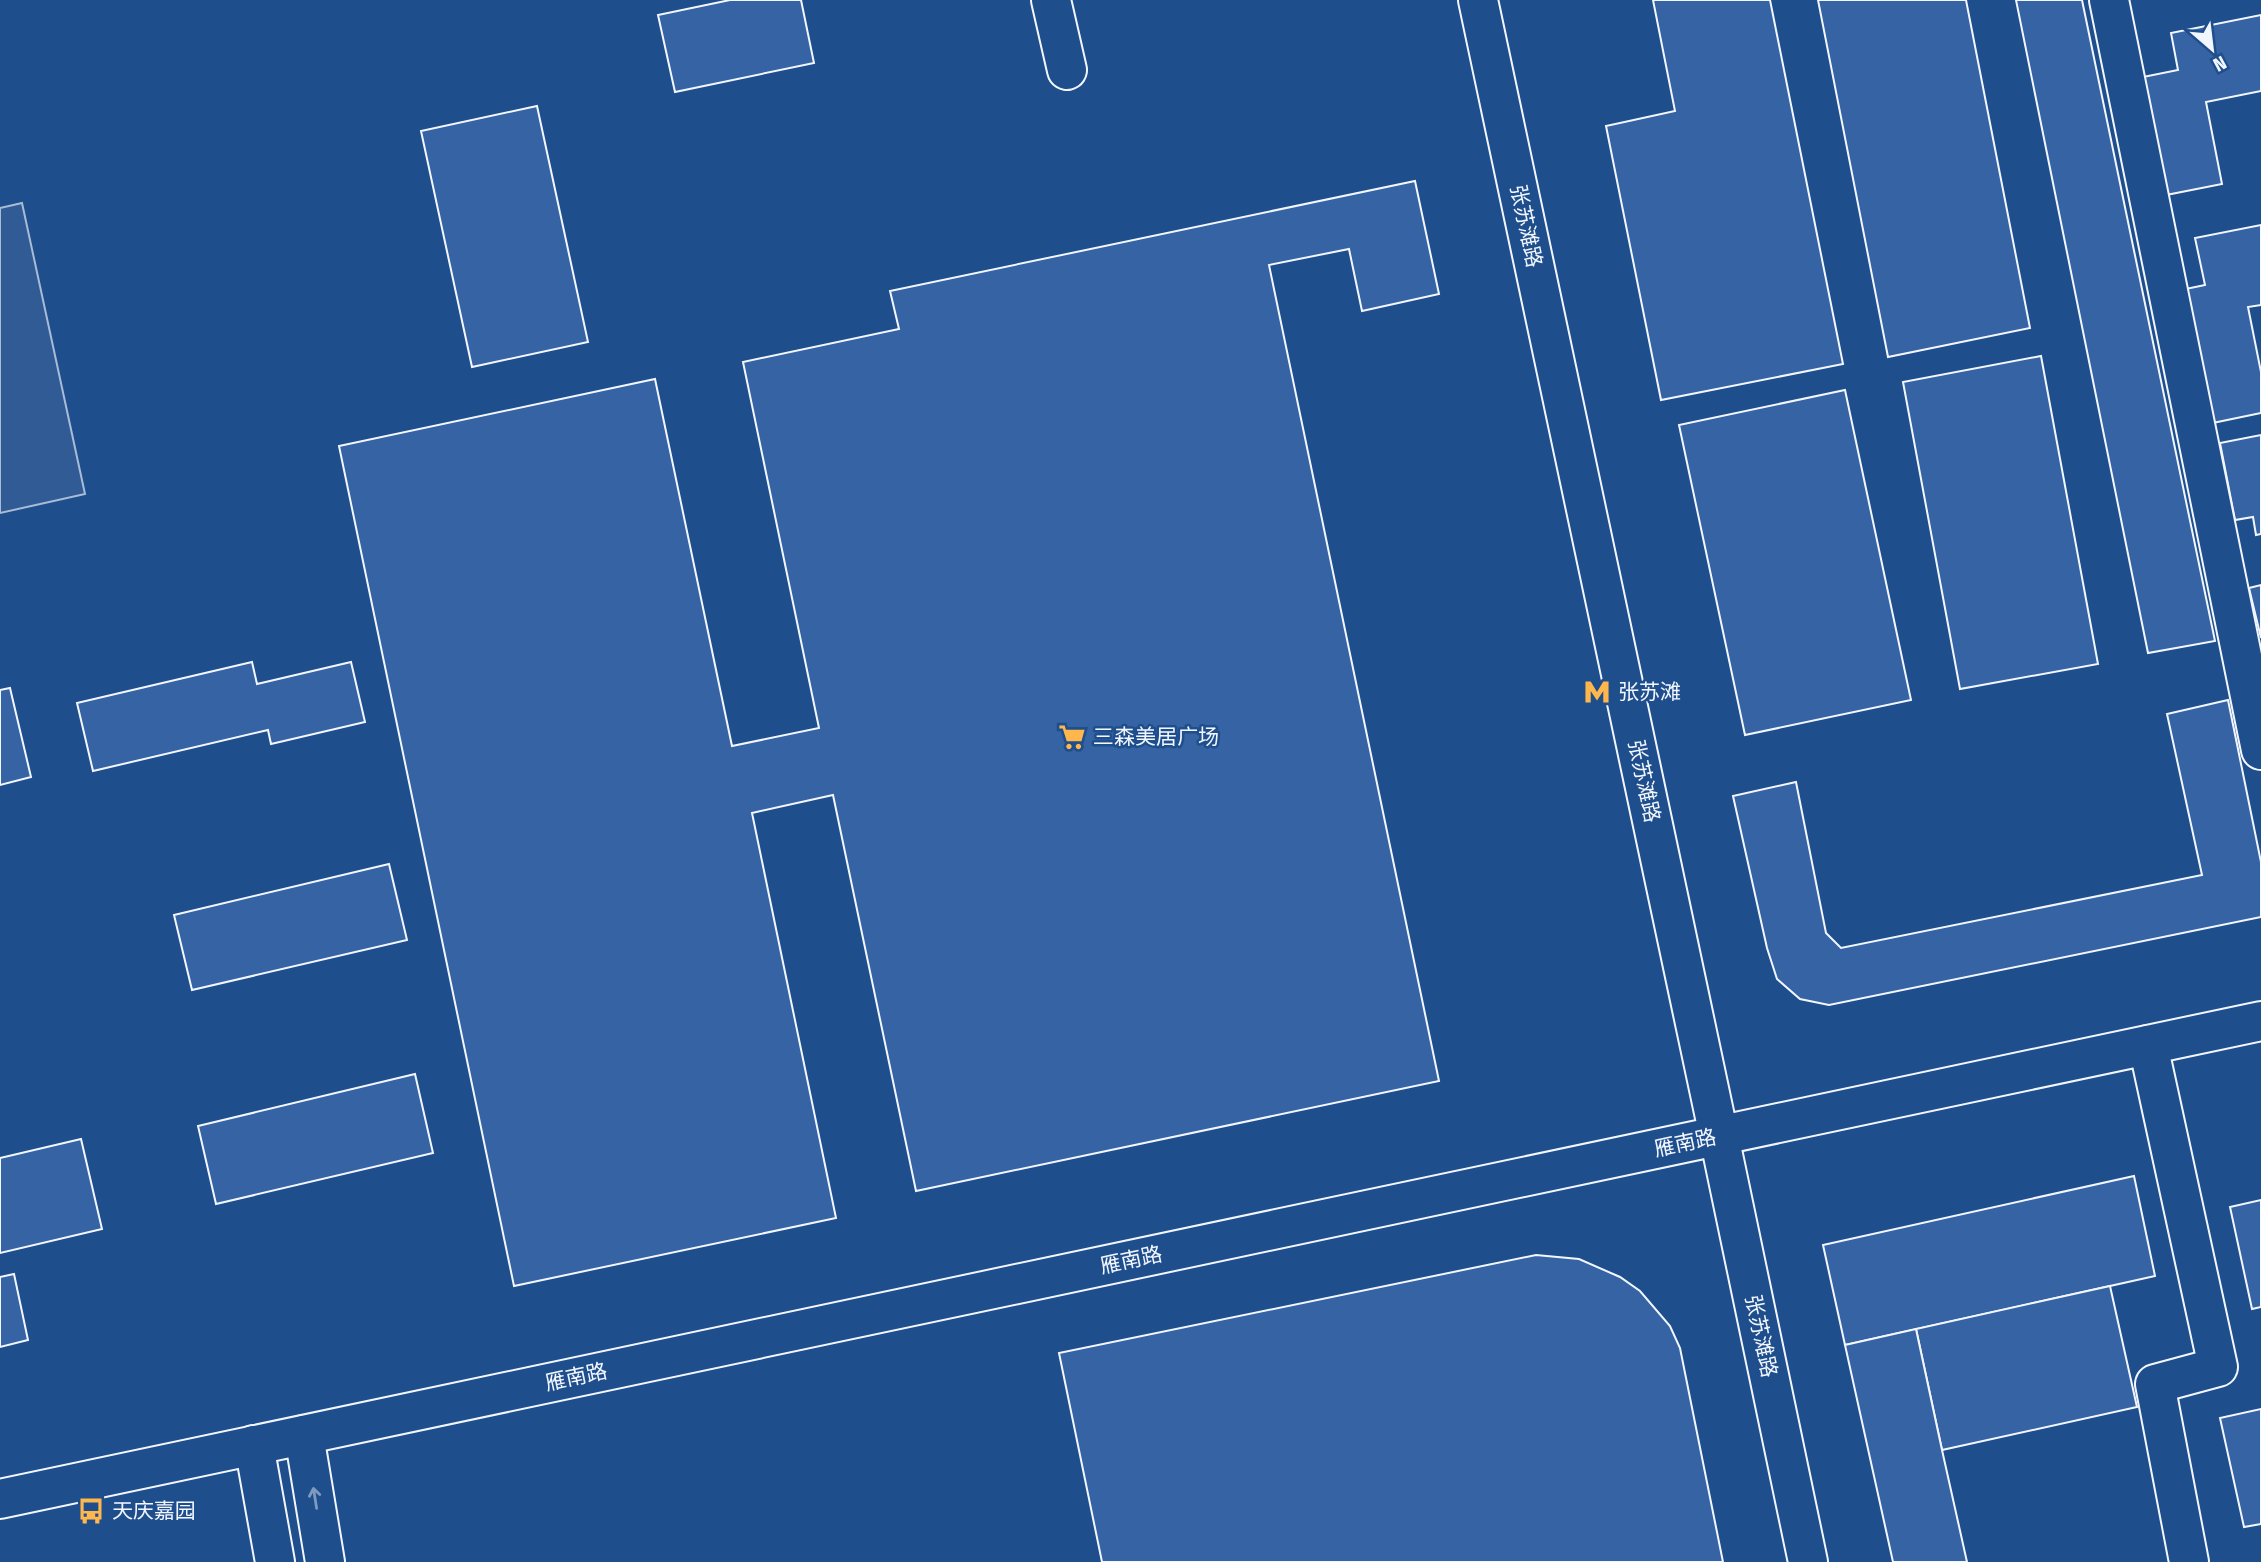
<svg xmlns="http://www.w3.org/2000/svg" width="2261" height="1562" font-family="'Fira Sans Condensed','Noto Sans SC',sans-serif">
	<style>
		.built { fill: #305b95; stroke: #a8bbd7; stroke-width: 2 }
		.building { fill: #3563a3; stroke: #f2f6ff; stroke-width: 2 }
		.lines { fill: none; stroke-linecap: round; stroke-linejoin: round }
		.minor-casing { stroke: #f2f6ff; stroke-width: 42 }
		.major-casing { stroke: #f2f6ff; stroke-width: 42 }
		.minor { stroke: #1f4e8c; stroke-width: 38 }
		.major { stroke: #1f4e8c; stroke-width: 38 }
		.oneway { stroke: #7e9ac0 }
		.labels { text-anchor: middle; stroke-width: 5; stroke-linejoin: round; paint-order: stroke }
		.street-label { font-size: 21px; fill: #f2f6ff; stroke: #1f4e8c }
		.poi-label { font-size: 21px; fill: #f2f6ff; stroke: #1f4e8c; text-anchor: start }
	</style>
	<rect width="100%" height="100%" fill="#1f4e8c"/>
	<path class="built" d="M22,203L85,494L0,513V208Z"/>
	<g class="building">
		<path d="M730,0H801L814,63L675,92L658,15Z"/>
		<path d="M1653,0H1770L1843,364L1661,400L1606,126L1675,111Z"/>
		<path d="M1818,0H1966L2030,328L1888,357Z"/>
		<path d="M2016,0H2082L2215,641L2148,653Z"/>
		<path d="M2261,15V91L2206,102L2222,184L2156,197L2133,79L2178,70L2171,33Z"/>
		<path d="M537,106L588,342L472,367L421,131Z"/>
		<path d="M1415,181L1439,294L1362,311L1349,249L1269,265L1439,1081L916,1191L833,795L752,813L836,1218L514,1286L339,446L655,379L732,746L819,728L743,362L899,329L890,291Z"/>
		<path d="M2261,225V305L2248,307L2261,372V413L2203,425L2176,291L2205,285L2195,238Z"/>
		<path d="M2041,356L2098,664L1960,689L1903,382Z"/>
		<path d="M1845,390L1911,700L1745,735L1679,425Z"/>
		<path d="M2261,435V534L2256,535L2253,517L2235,520L2220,443Z"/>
		<path d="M2261,585V638L2249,588Z"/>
		<path d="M252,662L257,684L351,662L365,722L271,744L268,730L93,771L77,703Z"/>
		<path d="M10,688L31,777L0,785V690Z"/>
		<path d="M2228,700L2261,862V917L1829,1005L1800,999L1777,979L1767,948L1733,796L1796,782L1826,933L1841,948L2202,875L2167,714Z"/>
		<path d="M389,864L407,940L192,990L174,915Z"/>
		<path d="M415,1074L433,1153L216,1204L198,1126Z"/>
		<path d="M81,1139L102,1229L0,1253V1158Z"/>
		<path d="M2134,1176L2155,1276L1845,1345L1823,1245Z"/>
		<path d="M2261,1200V1307L2252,1309L2230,1207Z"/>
		<path d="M1536,1255L1579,1259L1620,1277L1640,1291L1670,1326L1680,1348L1723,1562H1102L1059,1353Z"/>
		<path d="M14,1274L28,1340L0,1347V1277Z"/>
		<path d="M2110,1286L2137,1407L1942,1450L1916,1329Z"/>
		<path d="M1916,1329L1942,1450L1967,1562H1893L1845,1345Z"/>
		<path d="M2261,1409V1524L2244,1527L2220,1418Z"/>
	</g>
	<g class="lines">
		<g class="minor-casing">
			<g id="minor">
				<path d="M1051,0L1067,70"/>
				<path d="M1478,0L1719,1136"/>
				<path d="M2109,0L2261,750"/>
				<path d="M2148,1045L2218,1367L2155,1384L2189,1562"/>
				<path d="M304,1435L325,1562"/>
				<path d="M254,1445L275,1562"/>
			</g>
		</g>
		<g class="major-casing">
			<g id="major">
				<path d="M1719,1136L1808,1562"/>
				<path d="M0,1499L2261,1021"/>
			</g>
		</g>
		<use href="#minor" class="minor"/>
		<use href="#major" class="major"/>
	</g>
	<defs><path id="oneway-shaft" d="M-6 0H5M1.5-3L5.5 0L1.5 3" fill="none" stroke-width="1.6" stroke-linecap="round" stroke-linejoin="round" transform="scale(1.75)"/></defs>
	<use class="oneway" href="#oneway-shaft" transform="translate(315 1498) rotate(-99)"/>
	<defs>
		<g id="metro-bare" transform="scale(2.1)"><path d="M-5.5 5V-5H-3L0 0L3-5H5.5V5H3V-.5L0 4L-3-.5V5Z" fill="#ffb74d" stroke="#1f4e8c" stroke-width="2.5" paint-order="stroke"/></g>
		<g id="supermarket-bare" transform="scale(2.1)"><path d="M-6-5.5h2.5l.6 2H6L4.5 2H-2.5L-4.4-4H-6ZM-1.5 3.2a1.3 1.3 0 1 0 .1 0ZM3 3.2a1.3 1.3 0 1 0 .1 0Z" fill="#ffb74d" stroke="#1f4e8c" stroke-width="2.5" paint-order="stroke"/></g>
		<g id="bus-bare" transform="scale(2.1)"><path d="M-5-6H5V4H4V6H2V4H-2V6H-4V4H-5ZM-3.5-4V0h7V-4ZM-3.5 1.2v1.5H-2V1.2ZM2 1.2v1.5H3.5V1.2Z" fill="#ffb74d" stroke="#1f4e8c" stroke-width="2.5" paint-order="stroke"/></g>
	</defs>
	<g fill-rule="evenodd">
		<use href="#metro-bare" x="1597" y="692"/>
		<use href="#supermarket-bare" x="1072" y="737"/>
		<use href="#bus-bare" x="91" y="1511"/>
	</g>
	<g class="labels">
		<g class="street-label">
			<text transform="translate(1526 226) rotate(78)" y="7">张苏滩路</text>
			<text transform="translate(1644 781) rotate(78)" y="7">张苏滩路</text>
			<text transform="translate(1685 1143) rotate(-12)" y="7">雁南路</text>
			<text transform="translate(1131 1260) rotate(-12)" y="7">雁南路</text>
			<text transform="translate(1761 1336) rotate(78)" y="7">张苏滩路</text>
			<text transform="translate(576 1377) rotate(-12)" y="7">雁南路</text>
		</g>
		<g class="poi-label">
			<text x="1618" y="699">张苏滩</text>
			<text x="1093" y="744">三森美居广场</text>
			<text x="112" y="1518">天庆嘉园</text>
		</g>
	</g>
	<g transform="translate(2212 49) rotate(152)" stroke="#1f4e8c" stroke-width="5" paint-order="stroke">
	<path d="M0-5L12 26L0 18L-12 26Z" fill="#f2f6ff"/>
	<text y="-10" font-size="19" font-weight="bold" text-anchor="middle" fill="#f2f6ff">N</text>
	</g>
</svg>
